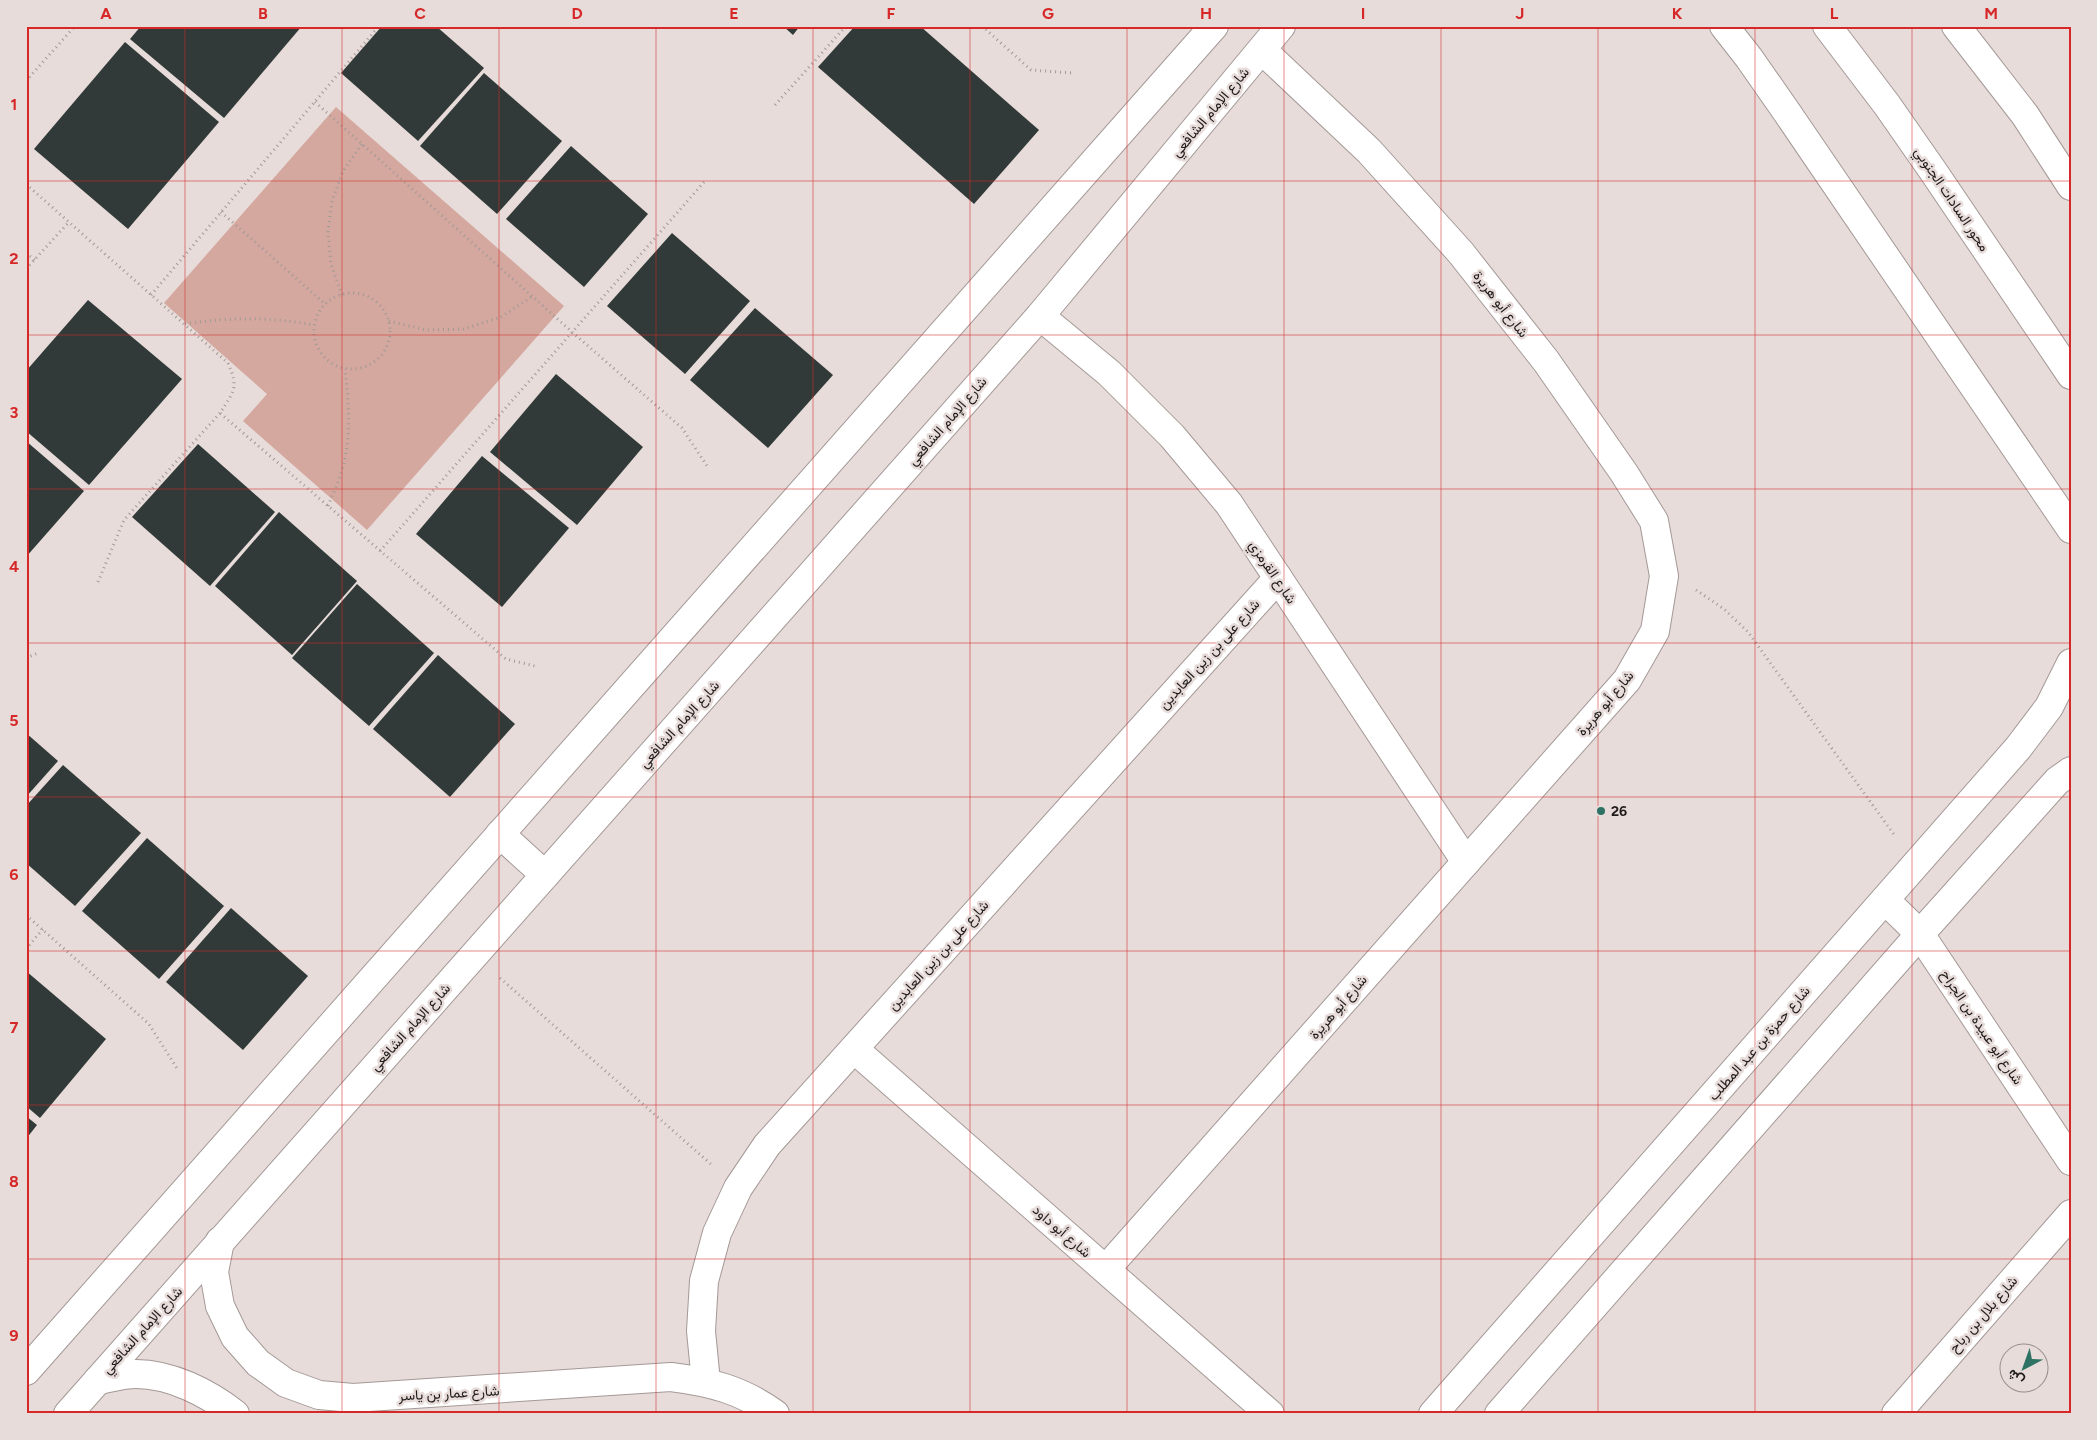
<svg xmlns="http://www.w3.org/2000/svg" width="2097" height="1440" font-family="Figtree,Vazirmatn,sans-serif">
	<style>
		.green { fill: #d4a89f }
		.building { fill: #313a38 }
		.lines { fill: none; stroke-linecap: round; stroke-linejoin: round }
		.minor-casing { stroke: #a49997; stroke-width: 30 }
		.primary-casing { stroke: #a49997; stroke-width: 30 }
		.path { stroke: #a19896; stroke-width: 3; stroke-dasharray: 1 4; stroke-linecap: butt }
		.minor { stroke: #fff; stroke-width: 28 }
		.primary { stroke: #fff; stroke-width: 28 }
		.grid { fill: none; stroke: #d62828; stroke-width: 1; stroke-opacity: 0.55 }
		.poi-dot { fill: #2e7265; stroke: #e7dcd9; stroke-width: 2 }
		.labels { text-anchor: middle; stroke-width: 5; stroke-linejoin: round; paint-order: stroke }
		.street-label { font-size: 14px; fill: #1f1b1a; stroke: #e7dcd9 }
		.poi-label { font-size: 14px; font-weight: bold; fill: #1f1b1a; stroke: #e7dcd9; text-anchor: start }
		.neatline { fill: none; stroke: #d62828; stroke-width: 2 }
		.grid-label { font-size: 16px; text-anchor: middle; font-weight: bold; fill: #d62828 }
	</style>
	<rect width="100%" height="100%" fill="#e7dcd9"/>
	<path class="green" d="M336,107L564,306L367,530L243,421L267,394L164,303Z"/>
	<g class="building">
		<path d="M141,26H302L224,118L130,39Z"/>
		<path d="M382,26H436L484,68L418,141L341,73Z"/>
		<path d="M783,26H800L793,35Z"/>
		<path d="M855,26H920L1039,130L974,204L818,67Z"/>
		<path d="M125,42L219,122L128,229L34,149Z"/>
		<path d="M484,73L562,141L497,214L420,146Z"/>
		<path d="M571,146L648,214L584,287L506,219Z"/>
		<path d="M672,233L750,301L685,374L607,306Z"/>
		<path d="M88,300L182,379L89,485L26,431V371Z"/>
		<path d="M755,308L833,375L768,448L690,380Z"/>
		<path d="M556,374L643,447L577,525L490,452Z"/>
		<path d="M26,441L84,491L26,557Z"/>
		<path d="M198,444L275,512L210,586L132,517Z"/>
		<path d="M482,456L569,528L502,607L416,534Z"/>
		<path d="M279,512L357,581L292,655L215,586Z"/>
		<path d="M357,584L434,653L369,726L292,658Z"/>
		<path d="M438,655L515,724L450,797L373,729Z"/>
		<path d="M26,733L58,761L26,797Z"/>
		<path d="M63,765L141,833L75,906L26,863V806Z"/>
		<path d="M147,838L224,906L159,979L82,911Z"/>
		<path d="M231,908L308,976L243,1050L166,982Z"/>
		<path d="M26,971L106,1039L40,1118L26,1106Z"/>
		<path d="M26,1116L37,1125L26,1139Z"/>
	</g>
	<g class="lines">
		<g class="minor-casing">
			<g id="minor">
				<path d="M1724,26L1749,58L1786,111L2071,529"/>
				<path d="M1040,316L1109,373L1172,436L1229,504L1466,862"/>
				<path d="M500,834L545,875"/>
				<path d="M1885,900L1920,934L2071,1161"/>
				<path d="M854,1049L1270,1414"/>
				<path d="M220,1241L214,1272L220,1306L235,1337L258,1363L286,1383L319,1395L353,1398L671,1377C711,1382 742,1390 775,1414"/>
				<path d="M1106,1269L1627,680L1655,631L1664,576L1654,521L1624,473L1546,361L1461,253L1369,151L1262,50"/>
				<path d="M26,1371L1214,26"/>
				<path d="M98,1380C110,1378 123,1374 136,1374C171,1374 208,1393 235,1414"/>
				<path d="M706,1382L701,1331L704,1281L717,1233L738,1188L767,1145L1278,578"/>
				<path d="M68,1414L1040,316L1281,26"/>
				<path d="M1433,1414L2018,748L2049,707L2071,663"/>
				<path d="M1499,1414L1920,934L2057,781L2071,771"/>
				<path d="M1896,1414L2071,1214"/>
			</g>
		</g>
		<g class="primary-casing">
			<g id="primary">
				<path d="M1827,26L1887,105L1933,171L2071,375"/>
				<path d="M1956,26L2025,115L2071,186"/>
			</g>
		</g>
		<g class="path">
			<path d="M982,26L1031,70L1072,73"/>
			<path d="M26,81L75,26"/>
			<path d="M315,102L572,332L682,428L709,469"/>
			<path d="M775,105L846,26"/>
			<path d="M26,184L228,363C239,388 234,391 220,413L506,659L535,666"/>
			<path d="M221,212L325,304"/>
			<path d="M26,253L35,260"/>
			<path d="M26,269L69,222"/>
			<circle cx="352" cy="331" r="38"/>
			<path d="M151,295L379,26"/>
			<path d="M342,295L331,264L328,232L332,201L343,171L362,144"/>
			<path d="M389,321L426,330L464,329L501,317L533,296"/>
			<path d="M185,324C229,317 270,317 314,325"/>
			<path d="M328,506C332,495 338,484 341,473C352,439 349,404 345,369"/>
			<path d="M380,551L705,181"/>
			<path d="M98,582L124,520L220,413"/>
			<path d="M1696,590L1724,609L1748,632L1895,836"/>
			<path d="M26,658L38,653"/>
			<path d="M26,915L149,1024L178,1070"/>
			<path d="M26,949L43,929"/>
			<path d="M500,978L713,1166"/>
		</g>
		<use href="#minor" class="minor"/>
		<use href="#primary" class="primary"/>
	</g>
	<path class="grid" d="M185,26V1414M342,26V1414M499,26V1414M656,26V1414M813,26V1414M970,26V1414M1127,26V1414M1284,26V1414M1441,26V1414M1598,26V1414M1755,26V1414M1912,26V1414M26,181H2071M26,335H2071M26,489H2071M26,643H2071M26,797H2071M26,951H2071M26,1105H2071M26,1259H2071"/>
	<circle class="poi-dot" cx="1601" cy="811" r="5"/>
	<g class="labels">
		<g class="street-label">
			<text transform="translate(1210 112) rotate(-50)" y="5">شارع الإمام الشافعي</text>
			<text transform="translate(1952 199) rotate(56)" y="5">محور السادات الجنوبي</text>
			<text transform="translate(1501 304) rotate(52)" y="5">شارع أبو هريرة</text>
			<text transform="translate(947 421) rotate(-49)" y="5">شارع الإمام الشافعي</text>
			<text transform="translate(1273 572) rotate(56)" y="5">شارع القرمزي</text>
			<text transform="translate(1209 654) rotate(-48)" y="5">شارع على بن زين العابدين</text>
			<text transform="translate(1605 703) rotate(-50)" y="5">شارع أبو هريرة</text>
			<text transform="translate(679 724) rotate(-48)" y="5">شارع الإمام الشافعي</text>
			<text transform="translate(938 955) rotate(-48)" y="5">شارع على بن زين العابدين</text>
			<text transform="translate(1338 1007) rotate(-49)" y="5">شارع أبو هريرة</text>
			<text transform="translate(410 1027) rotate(-48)" y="5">شارع الإمام الشافعي</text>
			<text transform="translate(1982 1027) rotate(56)" y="5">شارع أبو عبيدة بن الجراح</text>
			<text transform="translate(1759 1043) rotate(-49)" y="5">شارع حمزة بن عبد المطلب</text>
			<text transform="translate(1062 1231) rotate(41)" y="5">شارع أبو داود</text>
			<text transform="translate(1983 1314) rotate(-49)" y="5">شارع بلال بن رباح</text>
			<text transform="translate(142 1330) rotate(-48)" y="5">شارع الإمام الشافعي</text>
			<text transform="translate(449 1393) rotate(-3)" y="5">شارع عمار بن ياسر</text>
		</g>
		<g class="poi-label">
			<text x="1611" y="816">26</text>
		</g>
	</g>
	<rect width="2097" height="1440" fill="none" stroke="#e7dcd9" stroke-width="55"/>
	<g transform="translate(2024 1368) rotate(221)"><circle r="24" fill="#e7dcd9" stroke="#978f8d"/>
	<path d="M0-4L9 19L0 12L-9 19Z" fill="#2e7265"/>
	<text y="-8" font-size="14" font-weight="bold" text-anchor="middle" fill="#1f1b1a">ش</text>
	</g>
	<rect x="28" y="28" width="2042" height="1384" class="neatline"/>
	<g class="grid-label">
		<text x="106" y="19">A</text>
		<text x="263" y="19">B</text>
		<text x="420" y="19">C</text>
		<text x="577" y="19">D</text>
		<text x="734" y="19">E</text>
		<text x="891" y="19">F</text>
		<text x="1048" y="19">G</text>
		<text x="1206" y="19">H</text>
		<text x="1363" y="19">I</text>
		<text x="1520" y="19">J</text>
		<text x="1677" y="19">K</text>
		<text x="1834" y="19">L</text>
		<text x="1991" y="19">M</text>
		<text x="14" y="110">1</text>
		<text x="14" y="264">2</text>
		<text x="14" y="418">3</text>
		<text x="14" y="572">4</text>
		<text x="14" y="726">5</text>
		<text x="14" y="880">6</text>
		<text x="14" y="1033">7</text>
		<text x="14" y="1187">8</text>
		<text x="14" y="1341">9</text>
	</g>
</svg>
